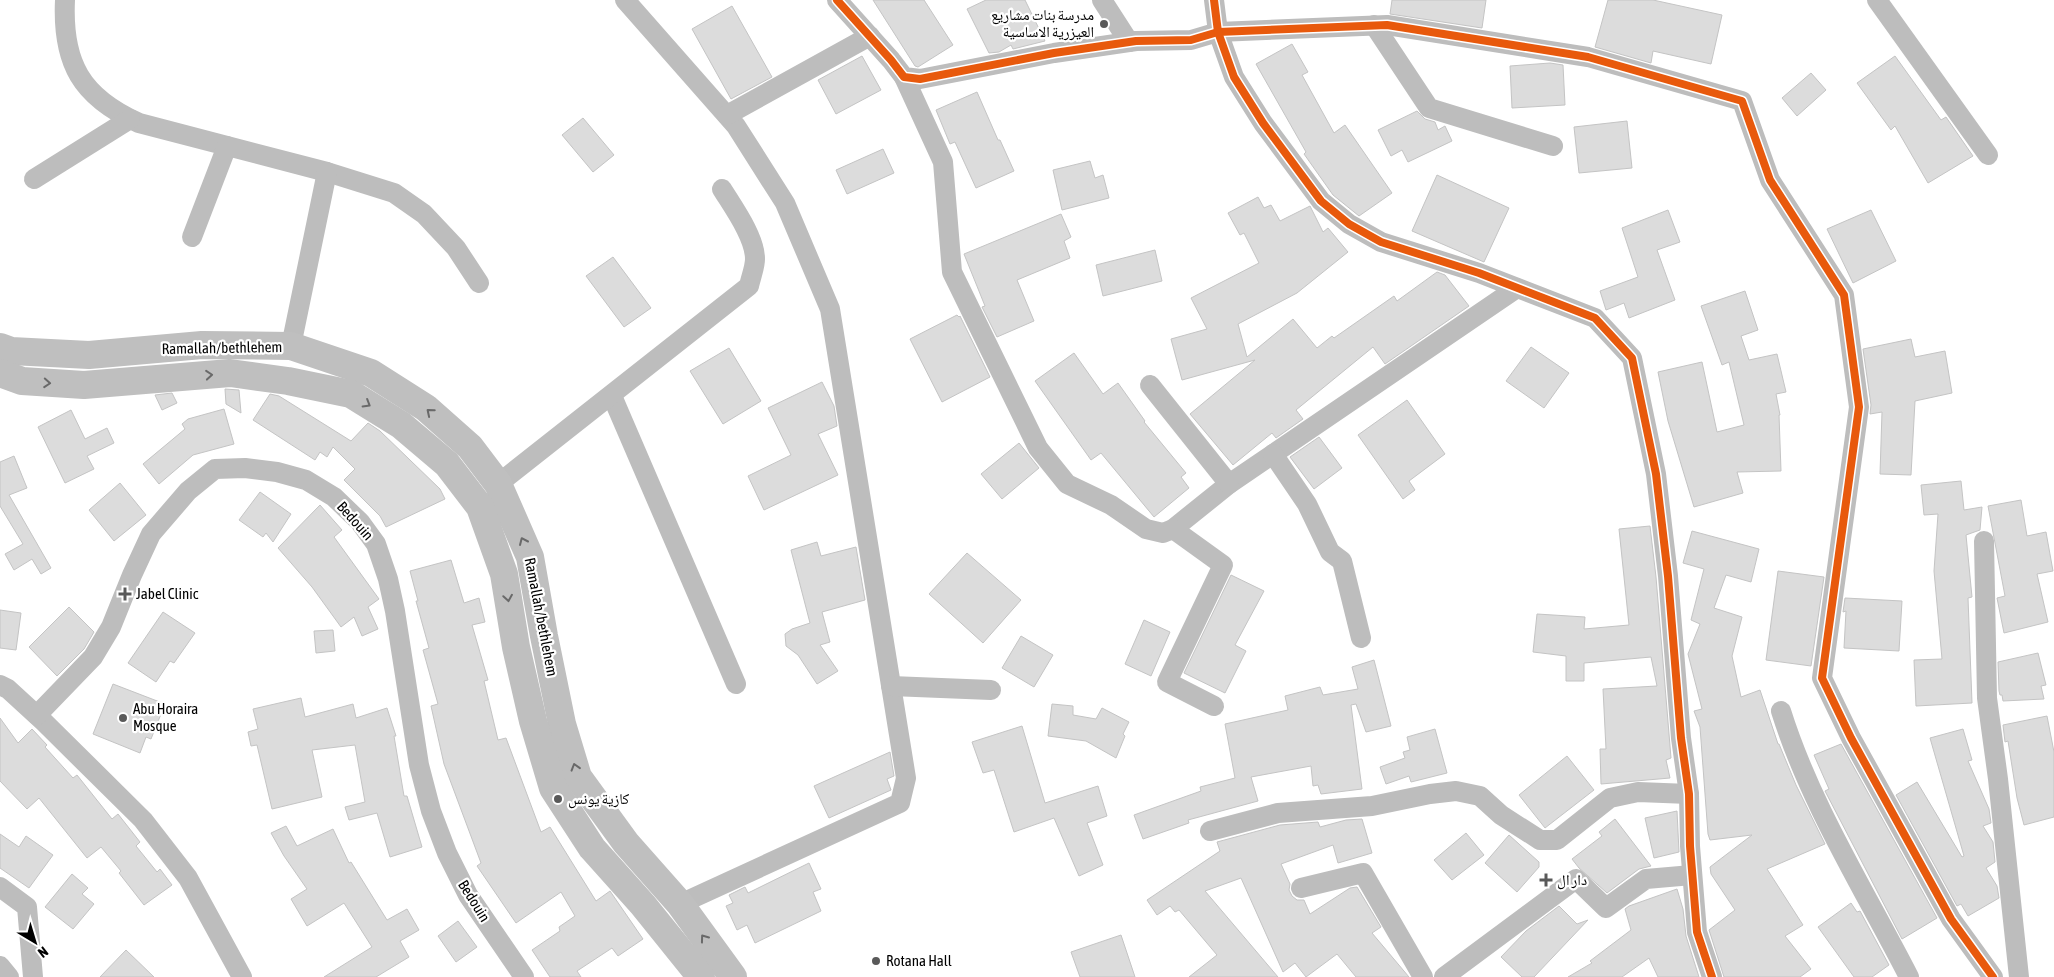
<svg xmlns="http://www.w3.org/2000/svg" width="2054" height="977" font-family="'Asap Condensed','Noto Naskh Arabic',sans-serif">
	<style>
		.building { fill: #dcdcdc; stroke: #c4c4c4 }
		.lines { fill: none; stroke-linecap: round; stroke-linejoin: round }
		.minor { stroke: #bdbdbd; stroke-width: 20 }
		.secondary { stroke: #bfbfbf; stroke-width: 28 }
		.cycleway-casing { stroke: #fff; stroke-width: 11 }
		.cycleway { stroke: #e8590c; stroke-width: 8 }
		.oneway { stroke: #696969 }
		.poi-dot { fill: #595959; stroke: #fff; stroke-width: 2 }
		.labels { text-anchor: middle; stroke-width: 4.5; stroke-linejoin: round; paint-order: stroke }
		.poi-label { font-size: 15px; fill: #000; stroke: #fff; text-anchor: start }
		.street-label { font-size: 15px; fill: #000; stroke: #fff }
	</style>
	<rect width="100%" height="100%" fill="#fff"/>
	<g class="building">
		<path d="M873,0H924L953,45L918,67L915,66Z"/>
		<path d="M986,0H1025L1045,41L1013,49L1011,45L999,52L989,53L967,9Z"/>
		<path d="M1392,0H1486L1482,28L1390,14Z"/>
		<path d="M1608,0H1653L1722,15L1711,64L1653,51L1651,63L1595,47Z"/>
		<path d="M732,6L772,77L731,99L692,29Z"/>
		<path d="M1292,44L1308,72L1302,75L1334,133L1345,125L1392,193L1359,216L1333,195L1304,154L1306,152L1256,64Z"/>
		<path d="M862,56L881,90L836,114L818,80Z"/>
		<path d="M1895,56L1941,120L1946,117L1973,156L1928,183L1895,126L1891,130L1857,83Z"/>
		<path d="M1550,63L1563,65L1565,105L1512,108L1510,66Z"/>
		<path d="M1811,73L1826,90L1797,116L1782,98Z"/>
		<path d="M977,92L998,140H1000L1014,171L976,188L955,142L950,144L936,110Z"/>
		<path d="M1417,111L1425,119L1435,122L1438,130L1445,126L1452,141L1408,162L1402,150L1391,156L1378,130Z"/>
		<path d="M583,118L614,155L593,172L562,135Z"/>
		<path d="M1627,121L1632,168L1579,173L1574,127Z"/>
		<path d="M883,149L894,173L847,194L836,170Z"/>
		<path d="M1090,161L1095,178L1103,175L1109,198L1062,210L1053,170Z"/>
		<path d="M1437,175L1509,208L1484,262L1412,231Z"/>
		<path d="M1258,197L1264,208L1271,205L1280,221L1310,206L1323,232L1328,228L1348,252L1297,293L1238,324L1247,357L1293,319L1317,348L1332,336L1334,338L1394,296L1397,301L1437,272L1445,275L1469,306L1385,364L1373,347L1296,410L1303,419L1276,438L1272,433L1233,465L1190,414L1255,360L1182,380L1171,339L1207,329L1191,298L1259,263L1244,233L1240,235L1228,213Z"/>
		<path d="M1668,210L1680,242L1657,250L1675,300L1629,318L1624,303L1606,310L1600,291L1638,277L1622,228Z"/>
		<path d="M1871,210L1896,261L1853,283L1827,229Z"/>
		<path d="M1061,214L1071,237L1064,241L1070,258L1017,280L1034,321L997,337L982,307L985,306L964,254Z"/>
		<path d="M1155,250L1162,281L1103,296L1096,265Z"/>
		<path d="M613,257L651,308L624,327L586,276Z"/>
		<path d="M1745,291L1758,330L1741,336L1749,360L1777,354L1786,392L1776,394L1780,415H1779L1781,471L1737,472L1743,493L1694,507L1668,421L1658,372L1702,362L1717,432L1744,425L1729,362L1722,365L1701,306Z"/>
		<path d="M957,315L959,317L960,316L990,377L942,402L910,339Z"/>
		<path d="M1911,339L1915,357L1945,351L1952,393L1915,401L1911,475L1880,474L1882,412L1870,414L1871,405L1863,349Z"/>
		<path d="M1531,347L1569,373L1544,408L1506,381Z"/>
		<path d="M729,348L761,401L723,424L690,371Z"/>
		<path d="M1074,353L1103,394L1118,383L1145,421L1144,422L1186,473L1181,477L1189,488L1154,517L1101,453L1091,460L1035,381Z"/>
		<path d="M822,382L834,406L837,426L818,434L838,475L764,510L748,476L791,455L768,408Z"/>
		<path d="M225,389L239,390L241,413L226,404Z"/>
		<path d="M172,393L177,403L162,410L155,395Z"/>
		<path d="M270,394L279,396L351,441L368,423L380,431L440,489L445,499L386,527L380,516L344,480L355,469L333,447L327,457L320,452L315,460L253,420Z"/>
		<path d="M1407,400L1445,454L1409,481L1415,490L1403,499L1358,435Z"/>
		<path d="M224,409L234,444L193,455L159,484L143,464L185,429L182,424L188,419Z"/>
		<path d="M71,410L85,439L107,428L114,443L87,456L94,469L65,483L38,427Z"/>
		<path d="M1319,437L1342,468L1314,489L1290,457Z"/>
		<path d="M1019,443L1039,468L1002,499L981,474Z"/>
		<path d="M14,456L27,488L9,495L51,568L41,574L32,559L14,570L5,554L23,544L0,506V462Z"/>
		<path d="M1961,481L1964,510L1982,507L1980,530L1966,535L1972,597L1968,598L1972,703L1916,706L1914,660L1942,659L1934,571L1938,514L1924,515L1921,485Z"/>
		<path d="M120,483L146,515L114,541L89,510Z"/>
		<path d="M260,492L291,514L273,542L266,533L263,537L239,520Z"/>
		<path d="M2021,500L2027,536L2046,532L2053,571L2037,574L2048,622L2004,633L1997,598L2005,596L1988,506Z"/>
		<path d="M320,505L342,530L334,537L379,599L368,607L378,629L362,636L354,617L341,627L312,587L278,548Z"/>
		<path d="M1650,526L1656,577L1671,758L1666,760L1670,778L1601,784L1600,749H1606L1603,689L1657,686L1651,657L1584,663V681H1566V656L1533,652L1537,614L1585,617L1584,629L1629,625L1619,529Z"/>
		<path d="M1692,531L1759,549L1751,582L1726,575L1714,608L1742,617L1732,656L1741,697L1760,690L1778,744H1779L1796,785L1825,844L1767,869L1803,925L1785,936L1811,969L1800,977H1724L1709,930L1735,910L1711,874L1710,867L1752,835L1710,840L1708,834L1700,727L1694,711L1702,709L1688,654L1700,624L1691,620L1704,569L1683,563Z"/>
		<path d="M817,542L821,556L856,547L865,600L822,612L830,642L820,645L838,671L817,684L798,655L786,646L785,634L792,629L810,623L791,550Z"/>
		<path d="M967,553L1021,600L983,643L929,594Z"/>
		<path d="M451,560L464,603L479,598L485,622L472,625L488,680L484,681L498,740L506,738L541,832L550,827L596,901L610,891L643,939L618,956L612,948L577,971L581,977H550L532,950L560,931L559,927L575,916L561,892L516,923L477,866L481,863L444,764L431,706L438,704L423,650L429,648L416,601H418L410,571Z"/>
		<path d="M1778,571L1824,577L1811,666L1766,660Z"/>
		<path d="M1231,575L1264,591L1235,645L1246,651L1225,693L1184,673Z"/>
		<path d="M1845,598L1902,601L1899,651L1844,648L1846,611L1843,612Z"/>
		<path d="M69,607L94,632L84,649L57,676L29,647Z"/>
		<path d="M0,610L21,613L16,650L0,648Z"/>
		<path d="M163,612L195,633L174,663L170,661L156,682L128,663Z"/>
		<path d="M1144,620L1170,632L1151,676L1125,664Z"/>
		<path d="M333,630L335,651L316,653L314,631Z"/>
		<path d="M1021,636L1053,655L1034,687L1002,668Z"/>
		<path d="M2038,653L2046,685L2041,686L2044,699L2003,701L2002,695H2000L1999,691L1998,662Z"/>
		<path d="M1374,660L1391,726L1366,732L1356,704L1351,705L1362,789L1321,794L1318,785L1313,786L1311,766L1251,777L1258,801L1188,820L1189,823L1143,839L1134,815L1201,791L1200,787L1235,778L1225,724L1288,710L1285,696L1320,687L1323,695L1358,689L1352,667Z"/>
		<path d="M113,684L165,704L151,739L146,737L140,753L93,734Z"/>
		<path d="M301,698L305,717L353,704L356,718L387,708L396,736H394L404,796H407L422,847L390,857L377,813L349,820L345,807L365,802L355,745L312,750L322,797L272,809L257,745L251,746L248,732L258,729L253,709Z"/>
		<path d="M1052,704L1073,706V715L1096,719L1102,708L1129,722L1123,734L1125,736L1116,758L1086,741L1048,736Z"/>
		<path d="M2047,716L2054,752V817L2024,825L2017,798L2008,741L2005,742L2003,725Z"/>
		<path d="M0,718L18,743L32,729L47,745L45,747L73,778L77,775L112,819L118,814L140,842L136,846L157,872L160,869L172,885L144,905L119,873L121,871L101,847L87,858L39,798L27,809L0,781Z"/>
		<path d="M1022,726L1045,803L1098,786L1107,816L1087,823L1103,865L1079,876L1054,818L1014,832L994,770L983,773L972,742Z"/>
		<path d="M1435,729L1447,773L1411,782L1409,776L1386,784L1380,767L1405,758L1403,752L1410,750L1407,737Z"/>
		<path d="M1963,729L1972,760L1968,761L1989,809L1991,823L1983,826L1993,842L1995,862L1986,868L1997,886L1999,898L1968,916L1961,904L1957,906L1896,795L1917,782L1962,857L1964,856L1930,738Z"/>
		<path d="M1841,744L1937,918L1902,939L1825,791L1829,789L1814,755Z"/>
		<path d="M890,752L894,776L887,779L891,790L829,818L814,786Z"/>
		<path d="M1567,756L1594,790L1545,828L1519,795Z"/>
		<path d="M1677,811L1679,852L1654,858L1645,818Z"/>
		<path d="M1362,819L1372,853L1338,863L1333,845L1281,864L1290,884L1289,890L1292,896L1297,900H1304L1310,914L1350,888L1357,887L1381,927L1372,933L1409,977H1356L1337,954L1306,977L1295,963L1283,972L1241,878L1205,891L1278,977H1189L1217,955L1179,910L1175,912L1170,906L1157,915L1147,900L1220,851L1217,842L1280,825L1318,822L1320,827L1346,820Z"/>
		<path d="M1615,819L1651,866L1639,869L1607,893L1579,868L1572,859L1602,836L1599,832Z"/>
		<path d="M286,826L297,846L333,829L349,863L351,862L387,920L407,909L419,930L400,941L409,957L376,977H324L372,947L344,903L307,926L291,899L307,889L284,856L271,833Z"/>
		<path d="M1466,833L1484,855L1452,880L1434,860Z"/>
		<path d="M0,834L19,847L26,836L53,855L29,888L0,868Z"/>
		<path d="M1509,835L1539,862V867L1517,892L1485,863Z"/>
		<path d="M809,863L821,889L813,892L821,911L755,943L747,925L737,930L726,906L733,903L729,895L745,887L748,893Z"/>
		<path d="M72,874L88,888L82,894L94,904L73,929L45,907Z"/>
		<path d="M1677,889L1683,909L1686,936L1699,977H1658L1649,958L1622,977H1568L1592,963L1590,961L1631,930L1625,909L1629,906Z"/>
		<path d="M1851,903L1857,912L1860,911L1889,965L1872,977H1854L1818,927Z"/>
		<path d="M1559,906L1577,924L1588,920L1534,977H1522L1501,957L1526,931Z"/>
		<path d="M458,921L477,947L456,962L438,936Z"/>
		<path d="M1121,935L1135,977H1080L1071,952Z"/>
		<path d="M126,950L154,977H100Z"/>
	</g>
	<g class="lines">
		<g class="minor">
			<path d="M65,0C62,63 81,97 139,123L327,172L394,193L424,214L456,248L479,283"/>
			<path d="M625,0L736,126L785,203L830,309L906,778L900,803L680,904"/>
			<path d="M837,0L891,60L904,77L920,79L1054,53L1136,41L1191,40L1218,32L1387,25L1588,57L1742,101L1770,180L1844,295L1859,407L1822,678L1851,738L1951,919L1993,977"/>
			<path d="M1102,0L1129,42"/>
			<path d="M1214,0L1218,32L1234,77L1263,123L1321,201L1349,224L1381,242L1479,273L1595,318L1632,358L1656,474L1668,576L1681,738L1689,794L1690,846L1697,932L1712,977"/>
			<path d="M1877,0L1988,155"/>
			<path d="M1374,25L1429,108L1553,146"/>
			<path d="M904,77L943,162L952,272L1038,448L1067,484L1111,505L1146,529L1163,533L1173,529L1229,484L1517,288"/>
			<path d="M727,115L870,36"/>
			<path d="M34,179L130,119"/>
			<path d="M192,237L227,146"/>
			<path d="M291,346L327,172"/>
			<path d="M1150,385L1229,484"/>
			<path d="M612,396L736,684"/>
			<path d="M1273,454L1307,504L1330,552L1342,561L1361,638"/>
			<path d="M498,484L749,286C751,277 755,267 755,259C755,237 733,207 722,189"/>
			<path d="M1173,529L1223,565L1167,682L1214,706"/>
			<path d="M1984,541L1987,698L1998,779L2019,977"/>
			<path d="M0,685L8,689L44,722L143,820L188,878L242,977"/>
			<path d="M891,686L991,690"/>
			<path d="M1781,711C1810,804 1865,891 1909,977"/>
			<path d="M37,715L93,657L111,627L132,575L151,534L188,491L215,469L245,468L277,472L306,480L334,497L360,522L376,544L388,579L395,611L419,765L431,811L447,853L468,895L524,977"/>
			<path d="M1210,831L1278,813L1372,806L1430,794L1456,791L1480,796L1501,815L1540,840H1557L1610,798L1638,792L1689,794"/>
			<path d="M0,887L27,907L33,977"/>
			<path d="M1301,888L1363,873L1423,977"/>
			<path d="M0,966L9,977"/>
			<path d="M1444,977L1576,879L1606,908L1646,879L1692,875"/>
		</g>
		<g class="secondary">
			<path d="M0,347L11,351L89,355L202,345L291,346L371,373L426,408L470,447L498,484L530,557L544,636L562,724L578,777L626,843L680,904L733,977"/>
			<path d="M0,373L22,381L84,385L230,373L288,381L351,394L401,425L447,464L480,507L504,574L516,647L533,721L553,788L592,848L643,905L701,977"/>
		</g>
		<g class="cycleway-casing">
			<g id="cycleway">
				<path d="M837,0L891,60L904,77L920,79L1054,53L1136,41L1191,40L1218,32L1387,25L1588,57L1742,101L1770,180L1844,295L1859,407L1822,678L1851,738L1951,919L1993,977"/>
				<path d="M1214,0L1218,32L1234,77L1263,123L1321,201L1349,224L1381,242L1479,273L1595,318L1632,358L1656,474L1668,576L1681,738L1689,794L1690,846L1697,932L1712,977"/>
			</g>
		</g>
		<use href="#cycleway" class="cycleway"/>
	</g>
	<defs><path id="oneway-chevron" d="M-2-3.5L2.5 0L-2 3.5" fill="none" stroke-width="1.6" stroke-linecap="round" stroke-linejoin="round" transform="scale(1.25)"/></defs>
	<g class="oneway">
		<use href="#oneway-chevron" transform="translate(209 375) rotate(-5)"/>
		<use href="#oneway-chevron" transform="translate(47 383) rotate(4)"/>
		<use href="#oneway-chevron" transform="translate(367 404) rotate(31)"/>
		<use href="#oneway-chevron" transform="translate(430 412) rotate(-140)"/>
		<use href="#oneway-chevron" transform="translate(523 541) rotate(-114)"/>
		<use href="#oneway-chevron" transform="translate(508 598) rotate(81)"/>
		<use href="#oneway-chevron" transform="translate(575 767) rotate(-107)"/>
		<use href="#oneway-chevron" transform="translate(704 938) rotate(-126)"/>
	</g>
	<g class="poi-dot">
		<circle cx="1104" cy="24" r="5"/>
		<path d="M122.5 586.5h5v5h5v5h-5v5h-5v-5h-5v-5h5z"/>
		<circle cx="123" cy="718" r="5"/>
		<circle cx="558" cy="799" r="5"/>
		<path d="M1543.5 872.5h5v5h5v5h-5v5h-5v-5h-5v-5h5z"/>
		<circle cx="876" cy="961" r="5"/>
	</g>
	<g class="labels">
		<g class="poi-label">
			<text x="1094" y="20" text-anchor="end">مدرسة بنات مشاريع<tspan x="1094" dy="17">العيزرية الاساسية</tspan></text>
			<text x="136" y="599">Jabel Clinic</text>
			<text x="133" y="714">Abu Horaira<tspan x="133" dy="17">Mosque</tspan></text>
			<text x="568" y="804">كازية يونس</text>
			<text x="1557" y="885">دار ال</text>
			<text x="886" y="966">Rotana Hall</text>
		</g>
		<g class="street-label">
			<text transform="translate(222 348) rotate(-1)" y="5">Ramallah/bethlehem</text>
			<text transform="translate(355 521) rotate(48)" y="5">Bedouin</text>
			<text transform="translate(541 617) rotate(79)" y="5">Ramallah/bethlehem</text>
			<text transform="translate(474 901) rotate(58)" y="5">Bedouin</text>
		</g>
	</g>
	<g transform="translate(35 942) rotate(142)" stroke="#ffffff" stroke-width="4" paint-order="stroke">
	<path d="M0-4L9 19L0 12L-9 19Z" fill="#000000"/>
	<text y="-8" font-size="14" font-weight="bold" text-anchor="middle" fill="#000000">N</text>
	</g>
</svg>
